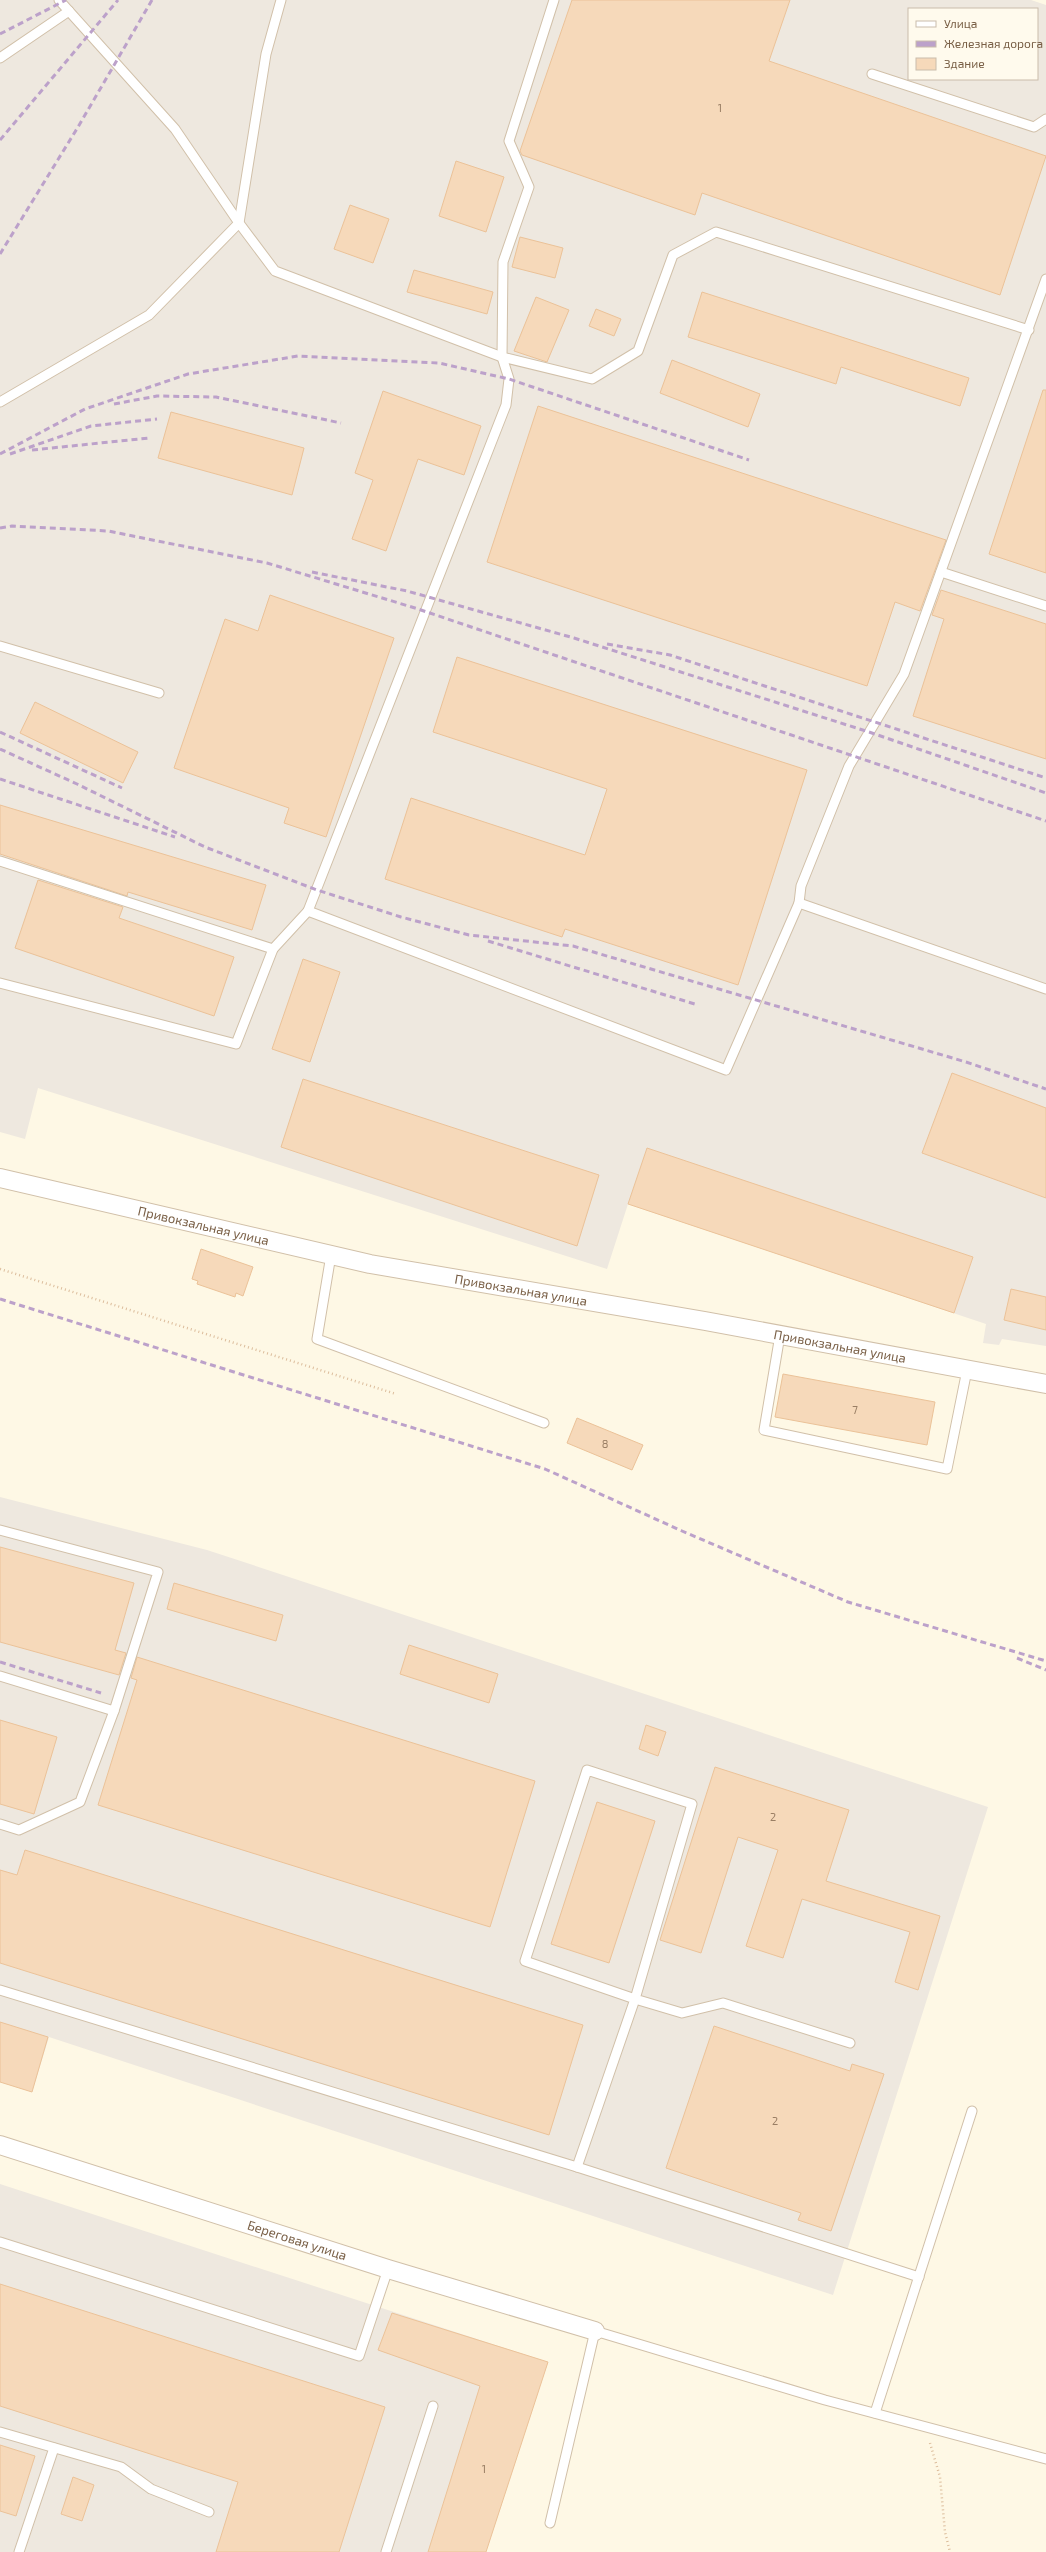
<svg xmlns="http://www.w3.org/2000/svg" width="1046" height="2552" font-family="'Exo 2',sans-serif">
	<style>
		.industrial { fill: #eee8df; fill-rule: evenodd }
		.building { fill: #f6d9ba; stroke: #ebc298 }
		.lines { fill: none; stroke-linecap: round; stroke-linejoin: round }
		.lane-casing { stroke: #d1c0a9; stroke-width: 11 }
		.street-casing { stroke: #d1c0a9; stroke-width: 20 }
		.path { stroke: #dcbd9c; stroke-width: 2.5; stroke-dasharray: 1 3; stroke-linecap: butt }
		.lane { stroke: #fff; stroke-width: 9 }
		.street { stroke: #fff; stroke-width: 18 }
		.rail { stroke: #bca1ca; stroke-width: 3; stroke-dasharray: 6 4; stroke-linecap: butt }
		.labels { text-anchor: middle; stroke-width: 3.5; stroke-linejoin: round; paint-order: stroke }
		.number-label { font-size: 11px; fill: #997e64 }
		.street-label { font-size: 13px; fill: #7a6047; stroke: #fffaed }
	</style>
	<rect width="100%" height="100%" fill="#fef8e5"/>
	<g class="industrial">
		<path d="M0,0H1031L1046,5V1346L1002,1339L999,1345L983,1343L986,1324L628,1204L607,1269L38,1088L25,1139L0,1132ZM909,9H1037V79H909Z"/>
		<path d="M0,1497L207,1550L988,1807L833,2295L49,2037L32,2092L0,2082Z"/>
		<path d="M0,2184L548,2362L486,2552H0Z"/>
	</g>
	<g class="building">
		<path d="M572,0H790L769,61L1046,156L1000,295L702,193L695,215L522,155L520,151Z"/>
		<path d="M456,161L504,177L486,232L439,216Z"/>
		<path d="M350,205L389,219L373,263L334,249Z"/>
		<path d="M520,237L563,248L555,278L512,267Z"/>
		<path d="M414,270L493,292L487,314L407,292Z"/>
		<path d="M702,292L969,378L960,406L841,367L836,384L688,337Z"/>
		<path d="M536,297L569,310L547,362L514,351Z"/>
		<path d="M596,309L621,319L614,336L589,326Z"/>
		<path d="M672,360L760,394L748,427L660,393Z"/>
		<path d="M1043,390H1046V573L989,554Z"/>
		<path d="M383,391L481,426L464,475L418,459L386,551L352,539L373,480L355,473Z"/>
		<path d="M538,406L946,540L920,611L895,602L867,686L487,562Z"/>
		<path d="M171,412L304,448L292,495L158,458Z"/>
		<path d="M941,590L1046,624V759L913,716L944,619L932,615Z"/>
		<path d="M270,595L394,638L326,837L284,823L289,808L174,768L225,619L258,631Z"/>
		<path d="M457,657L807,770L738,985L565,929L562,937L385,879L411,798L585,855L607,789L433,732Z"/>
		<path d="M35,702L138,752L123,783L20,733Z"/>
		<path d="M0,805L266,885L252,930L128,892L127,896L0,854Z"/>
		<path d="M38,880L123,907L119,918L234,957L214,1016L15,948Z"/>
		<path d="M303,959L340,972L310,1062L272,1049Z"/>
		<path d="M952,1073L1046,1108V1198L922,1153Z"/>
		<path d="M303,1079L599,1175L577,1246L281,1147Z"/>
		<path d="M647,1148L973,1257L954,1313L628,1204Z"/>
		<path d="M201,1249L253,1267L243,1296L236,1293L235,1297L197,1284L198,1281L192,1279Z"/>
		<path d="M1011,1289L1046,1297V1330L1004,1320Z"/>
		<path d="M783,1374L935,1402L927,1445L775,1417Z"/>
		<path d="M577,1418L643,1445L632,1470L567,1443Z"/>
		<path d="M0,1547L134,1583L115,1650L126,1653L119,1675L0,1642Z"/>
		<path d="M174,1583L283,1615L276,1641L167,1609Z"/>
		<path d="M409,1645L498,1674L489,1703L400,1674Z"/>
		<path d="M137,1657L535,1781L490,1927L98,1805L137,1680L131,1678Z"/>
		<path d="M0,1720L57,1737L34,1814L0,1804Z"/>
		<path d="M646,1725L666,1732L658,1756L639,1749Z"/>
		<path d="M715,1767L849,1810L826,1881L940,1916L918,1990L895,1982L910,1932L802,1899L783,1958L746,1946L778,1850L738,1837L701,1953L660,1940Z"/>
		<path d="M597,1802L655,1821L609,1963L551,1944Z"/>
		<path d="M25,1850L583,2025L549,2135L0,1963V1870L17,1875Z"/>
		<path d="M0,2022L48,2037L32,2092L0,2082Z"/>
		<path d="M714,2026L850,2071L852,2064L884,2074L831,2231L798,2220L801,2213L666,2168Z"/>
		<path d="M0,2284L385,2407L339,2552H216L238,2482L0,2406Z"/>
		<path d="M392,2313L548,2362L486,2552H428L480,2386L378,2350Z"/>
		<path d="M0,2445L35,2456L16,2516L0,2511Z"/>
		<path d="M73,2477L94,2485L82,2521L61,2514Z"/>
	</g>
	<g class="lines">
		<g class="lane-casing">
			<g id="lane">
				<path d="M59,0L175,129L239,223L275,271L502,357L592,379L638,351L673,255L716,232L1029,330"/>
				<path d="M0,58L69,11"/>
				<path d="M872,74L1034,127L1046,119"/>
				<path d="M0,402L149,315L239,223L266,54L281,0"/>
				<path d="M941,572L1046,606"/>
				<path d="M0,646L159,693"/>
				<path d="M0,861L273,949"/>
				<path d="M799,903L801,886L849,766L904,674L1046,279"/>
				<path d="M308,911L506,405L509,379L502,357L503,262L529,187L509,141L554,0"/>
				<path d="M0,983L236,1044L273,949L308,911L726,1070L799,903L1046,989"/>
				<path d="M331,1255L317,1339L544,1423"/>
				<path d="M780,1335L764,1430L947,1469L967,1370"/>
				<path d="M0,1530L158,1572L114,1711L80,1802L19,1830L0,1824"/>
				<path d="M0,1676L114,1711"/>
				<path d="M0,1990L577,2167L635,1999L692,1804L587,1770L525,1961L635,1999L682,2013L723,2003L850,2043"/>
				<path d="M577,2167L919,2277"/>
				<path d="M0,2242L359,2356L388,2269"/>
				<path d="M875,2413L972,2111"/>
				<path d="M0,2432L121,2467L151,2489L209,2512"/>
				<path d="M550,2523L595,2331L825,2400L1046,2459"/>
				<path d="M19,2552L54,2448"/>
				<path d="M386,2552L433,2406"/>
			</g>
		</g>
		<g class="street-casing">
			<g id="street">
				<path id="s1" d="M0,1178L370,1264L705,1321L1046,1384"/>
				<path id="s2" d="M0,2145L388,2269L595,2331"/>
			</g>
		</g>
		<g class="path">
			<path d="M0,1269L396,1394"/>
			<path d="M930,2443L940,2477L945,2532L950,2552"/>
		</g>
		<use href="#lane" class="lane"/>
		<use href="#street" class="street"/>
		<g class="rail">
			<path d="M0,34L66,0"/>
			<path d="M0,140L118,0"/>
			<path d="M0,254L78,127L152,0"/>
			<path d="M114,404L157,396L216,397L341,423"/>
			<path d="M32,450L149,438"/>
			<path d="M0,454L85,409L188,374L298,356L439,363L509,379L749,460"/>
			<path d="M10,454L91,426L157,419"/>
			<path d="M0,528L12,526L108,531L267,563L415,608L1046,821"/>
			<path d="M312,572L407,591L574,638L869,732L1046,793"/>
			<path d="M607,644L670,655L1046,778"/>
			<path d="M0,732L122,788"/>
			<path d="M0,749L77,784L205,847L317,890L401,917L469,935L573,946L966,1062L1046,1089"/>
			<path d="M0,779L175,837"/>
			<path d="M488,941L698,1005"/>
			<path d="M0,1299L545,1469L682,1531L848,1602L1046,1661"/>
			<path d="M1017,1658L1046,1670"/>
			<path d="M0,1662L101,1693"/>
		</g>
	</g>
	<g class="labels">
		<g class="number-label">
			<text x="720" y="112">1</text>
			<text x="855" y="1414">7</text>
			<text x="605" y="1448">8</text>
			<text x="773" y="1821">2</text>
			<text x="775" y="2125">2</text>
			<text x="484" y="2473">1</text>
		</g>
		<g class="street-label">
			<text dy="5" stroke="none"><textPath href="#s1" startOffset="209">Привокзальная улица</textPath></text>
			<text dy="5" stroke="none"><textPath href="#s1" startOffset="533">Привокзальная улица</textPath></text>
			<text dy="5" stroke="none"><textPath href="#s1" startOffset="857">Привокзальная улица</textPath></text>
			<text dy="5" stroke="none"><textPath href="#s2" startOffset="312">Береговая улица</textPath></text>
		</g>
	</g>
	<rect x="908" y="8" width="130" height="72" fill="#fffaed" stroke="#cabcab"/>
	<rect x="916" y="21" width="20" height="6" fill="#ffffff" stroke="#cabcab"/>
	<text x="944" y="28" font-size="12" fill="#7a6047">Улица</text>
	<rect x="916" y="41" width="20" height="6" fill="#bca1ca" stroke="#cabcab"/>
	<text x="944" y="48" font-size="12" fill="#7a6047">Железная дорога</text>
	<rect x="916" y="58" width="20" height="12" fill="#f6d9ba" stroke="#cabcab"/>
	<text x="944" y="68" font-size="12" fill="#7a6047">Здание</text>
</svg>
